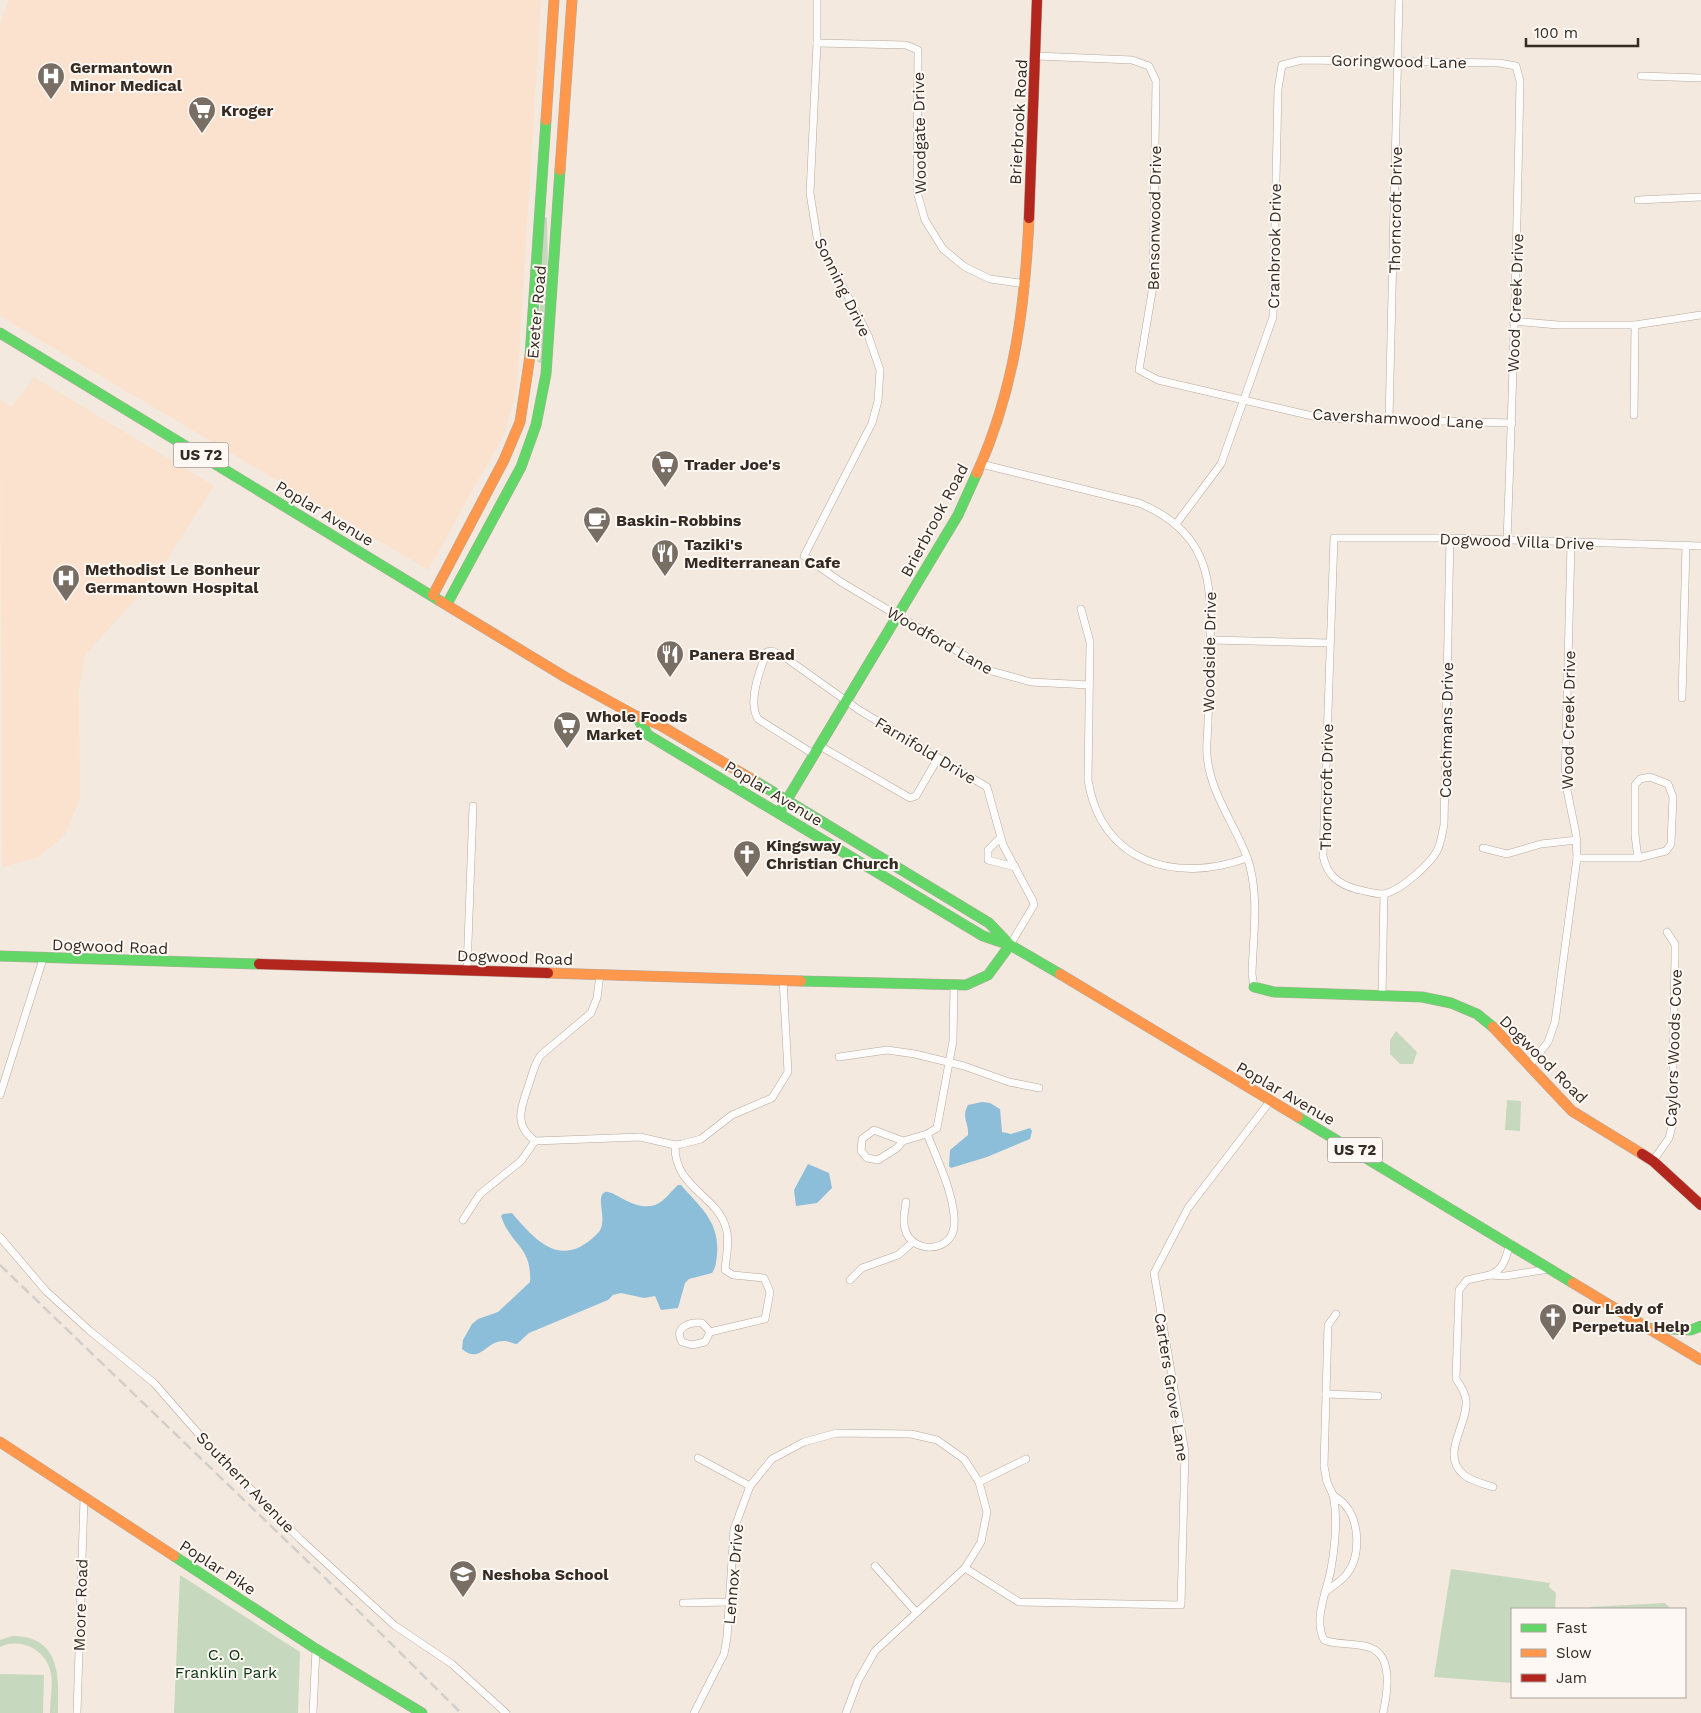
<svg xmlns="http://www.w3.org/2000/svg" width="1701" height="1713" font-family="'Work Sans',sans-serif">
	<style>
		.built { fill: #fae2ce }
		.green { fill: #c6d8be }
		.water { fill: #8cbeda }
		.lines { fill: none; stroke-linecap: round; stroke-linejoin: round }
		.street-casing { stroke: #b3a9a0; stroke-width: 8 }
		.fast-casing { stroke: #b3a9a0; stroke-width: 11 }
		.slow-casing { stroke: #b3a9a0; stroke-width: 11 }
		.jam-casing { stroke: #b3a9a0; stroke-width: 11 }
		.street { stroke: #fdfcfa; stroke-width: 7 }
		.fast { stroke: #63d668; stroke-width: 10 }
		.slow { stroke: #ff974d; stroke-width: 10 }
		.jam { stroke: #b3261e; stroke-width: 10 }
		.rail { stroke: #d1cecb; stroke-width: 2.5; stroke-dasharray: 10 5; stroke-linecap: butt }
		.labels { text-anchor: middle; stroke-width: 4; stroke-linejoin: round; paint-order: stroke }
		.shield { fill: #fdf8f3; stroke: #716861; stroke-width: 1 }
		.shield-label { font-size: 15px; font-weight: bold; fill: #352b22 }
		.street-label { font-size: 16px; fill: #352b22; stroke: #fdf8f3 }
		.poi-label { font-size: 16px; font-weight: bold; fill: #352b22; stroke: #fdf8f3; text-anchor: start }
		.park-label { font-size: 16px; fill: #083612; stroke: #fdf8f3 }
	</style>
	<rect width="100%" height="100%" fill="#f4e9de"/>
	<g class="built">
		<path d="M9,0H541L517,389L504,434L428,570L0,316V23Z"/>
		<path d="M34,377L214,486L156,577L85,655L79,690L80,799L65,835L38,857L2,867L0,400L12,407Z"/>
	</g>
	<g class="green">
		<path d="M547,217L548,276L542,362L540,363L537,361L544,218Z"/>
		<path d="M1396,1031L1417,1052L1413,1064H1400L1390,1054V1040Z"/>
		<path d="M1507,1100L1521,1101L1520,1131L1505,1130Z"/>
		<path d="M1451,1569L1550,1583L1549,1587L1556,1593L1555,1609H1512V1683L1434,1677Z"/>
		<path d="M180,1575L300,1652L298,1713H174Z"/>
		<path d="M1665,1603L1671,1609H1590V1607Z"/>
		<path d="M12,1636C61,1636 59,1677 58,1713H50C50,1700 53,1686 51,1674C47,1650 21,1637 0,1647V1640Z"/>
		<path d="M0,1674L44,1675L43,1713H0Z"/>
	</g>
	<g class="water">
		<path d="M982,1102L990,1103L1000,1109L1002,1132L1011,1134L1030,1128L1032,1131L1030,1139L987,1157L951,1168L949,1166L950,1150L968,1135C969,1123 961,1117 968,1105Z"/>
		<path d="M808,1164L829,1173L832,1188L817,1203L796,1206L794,1190Z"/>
		<path d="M678,1185H681C701,1208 720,1222 717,1255C716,1262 716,1267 712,1273L689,1279L685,1283L678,1308L661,1310L655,1296L644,1298L621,1293L613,1295L608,1300L529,1333L517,1344C513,1344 508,1341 505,1341C485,1340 481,1365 462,1349L463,1340L472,1324L478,1319L498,1312L530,1282C532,1246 511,1246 501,1216L503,1214L512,1213C536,1241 561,1270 597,1234C610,1222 594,1197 605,1192C613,1189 634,1212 655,1205C665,1201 670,1192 678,1185Z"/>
	</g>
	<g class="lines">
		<g class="street-casing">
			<g id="street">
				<path d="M817,0V43L810,193L817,237L868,335L880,370L878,401L872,423L804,556L841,582L991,671L1031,682L1089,685"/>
				<path d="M817,43L906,45L918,50L917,192L925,220L943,249L965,267L990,279L1026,284"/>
				<path d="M1036,56L1132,60L1149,66L1156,81L1153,286L1139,370L1158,380L1321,418L1512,423"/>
				<path d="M1641,76L1701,78"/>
				<path d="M1638,200L1701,197"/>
				<path d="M1513,321L1558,325H1635L1701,315"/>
				<path d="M1634,415L1635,325"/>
				<path d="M1389,420L1399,0"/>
				<path d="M981,464L1139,503C1207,531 1213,578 1210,645C1209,671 1209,696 1208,721C1208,732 1206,744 1207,755C1210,793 1234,823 1247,857C1260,893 1253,937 1252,974L1254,987"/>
				<path d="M1176,524L1221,464L1273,317L1278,89L1282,65L1302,60L1499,63L1516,66L1520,81C1517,234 1513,387 1507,540"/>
				<path d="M1450,538L1444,825C1442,834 1441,843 1437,851C1429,865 1399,892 1383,894C1374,894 1364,891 1356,889C1338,884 1327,875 1323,856L1334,538H1450L1701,546"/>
				<path d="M1081,609L1090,642L1088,780C1101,863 1176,884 1247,858"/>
				<path d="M1211,640L1329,643"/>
				<path d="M1682,698L1686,546"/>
				<path d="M820,746L910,798L916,796L938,758"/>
				<path d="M815,755L758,719C747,702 760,669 767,652L772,651L786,658L859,710L987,787L1003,845L1033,901L1034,905L1010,945"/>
				<path d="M1000,838L988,850V860L1015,867"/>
				<path d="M1483,848L1507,854L1541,844L1577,840"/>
				<path d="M1577,858H1638L1666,851L1671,844L1673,797L1668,784L1650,777L1640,779L1635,785V835L1638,858"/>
				<path d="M467,970L473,806"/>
				<path d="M600,974L597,998L591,1013L541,1055C534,1064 533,1073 529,1084C522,1106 512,1124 535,1141L640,1137L675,1145L682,1144L701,1139L732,1115L772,1098L788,1072L783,980"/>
				<path d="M1382,996L1384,894"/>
				<path d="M839,1057L887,1050L915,1054L964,1066L1009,1082L1039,1088"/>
				<path d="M1529,1066L1548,1042L1555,1022L1577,858L1576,834L1565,780L1571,544"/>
				<path d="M0,1095L43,959"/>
				<path d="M903,1141L897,1148L878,1160L867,1158L861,1151L862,1139L874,1130L903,1141L927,1134L937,1128L953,1041L954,986"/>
				<path d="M675,1145C674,1188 717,1195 726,1228C730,1240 726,1258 725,1270L733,1275L764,1278L770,1292L765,1319L710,1332L702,1323C690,1322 673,1327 682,1342L692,1345L705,1342L710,1332"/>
				<path d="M1653,1161L1669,1138L1672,1126L1675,957V944L1667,932"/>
				<path d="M906,1202C905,1211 902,1220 905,1229C911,1254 951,1253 954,1227C957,1200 937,1159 927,1134"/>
				<path d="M463,1220L480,1194L521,1161L535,1141"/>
				<path d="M0,1237L46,1291L90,1331L154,1383L218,1456L300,1539L394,1625L452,1664L506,1713"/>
				<path d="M1510,1243C1506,1258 1504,1269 1490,1275L1505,1276L1549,1269"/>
				<path d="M1490,1275L1467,1280L1459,1290L1456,1379C1461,1386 1465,1392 1466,1400C1469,1424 1439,1454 1464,1475C1471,1481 1484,1484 1493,1487"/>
				<path d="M850,1280L862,1268L898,1255L913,1242"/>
				<path d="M1326,1394L1378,1396"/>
				<path d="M698,1458L750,1486"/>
				<path d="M979,1482L1026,1459"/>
				<path d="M1333,1495L1327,1482L1324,1466L1328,1325L1336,1314"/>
				<path d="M875,1566L916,1612"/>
				<path d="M965,1568L1019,1602L1181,1605L1185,1452L1154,1273L1188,1208L1271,1100"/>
				<path d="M1325,1592C1332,1587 1341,1581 1346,1575C1361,1558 1360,1522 1345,1505C1342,1501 1337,1498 1333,1495C1338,1518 1335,1546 1331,1569C1327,1591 1313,1619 1324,1640C1339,1646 1357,1642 1371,1648C1394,1657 1387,1695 1383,1713"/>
				<path d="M683,1603L729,1602"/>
				<path d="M77,1713L84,1498"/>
				<path d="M313,1713L316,1649"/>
				<path d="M694,1713L724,1654L727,1638L734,1529L750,1486L772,1459L804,1442L837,1433L911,1434L937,1440L964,1459L979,1482L987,1512L981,1542L965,1568L875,1651L858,1681L846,1713"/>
			</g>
		</g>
		<g class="fast-casing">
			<g id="fast">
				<path d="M0,333L440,601"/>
				<path d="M530,356L546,120"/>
				<path d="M447,604L521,467L536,425L546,374L560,170"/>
				<path d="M636,716L648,735L983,936L1010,945L1060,974"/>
				<path d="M755,781L989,923L1008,943"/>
				<path d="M779,813L958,515L977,473"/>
				<path d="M0,956L259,964"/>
				<path d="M801,981L966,985L988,975L1010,945"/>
				<path d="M1254,987L1274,992L1422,997L1451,1003L1477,1014L1493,1027"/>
				<path d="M1298,1117L1573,1283"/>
				<path d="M1654,1328L1691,1330L1701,1326"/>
				<path d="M174,1556L316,1649L422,1713"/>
			</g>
		</g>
		<g class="slow-casing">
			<g id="slow">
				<path d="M546,120L554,0"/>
				<path d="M560,170L572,0"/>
				<path d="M977,473C1014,391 1025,308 1029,218"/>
				<path d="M433,595L504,460L520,422L530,356"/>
				<path d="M440,601L565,677L636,716L658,724L755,781"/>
				<path d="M548,973L801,981"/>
				<path d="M1060,974L1298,1117"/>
				<path d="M1493,1027L1572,1111L1642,1154"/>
				<path d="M1573,1283L1701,1360"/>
				<path d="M0,1442L174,1556"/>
			</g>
		</g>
		<g class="jam-casing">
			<g id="jam">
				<path d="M1029,218L1037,0"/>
				<path d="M259,964L548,973"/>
				<path d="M1642,1154L1653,1161L1701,1205"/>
			</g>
		</g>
		<use href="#street" class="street"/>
		<use href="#fast" class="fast"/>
		<use href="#slow" class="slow"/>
		<use href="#jam" class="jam"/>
		<path class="rail" d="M0,1265L326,1579L461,1713"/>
	</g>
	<defs>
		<g id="hospital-pin" transform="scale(1.4375)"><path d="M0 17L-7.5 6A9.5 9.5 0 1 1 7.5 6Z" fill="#786e64" stroke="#fdf8f3"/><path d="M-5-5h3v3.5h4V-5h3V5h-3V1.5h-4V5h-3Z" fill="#fff"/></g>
		<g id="supermarket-pin" transform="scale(1.4375)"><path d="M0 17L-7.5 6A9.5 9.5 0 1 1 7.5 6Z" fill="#786e64" stroke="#fdf8f3"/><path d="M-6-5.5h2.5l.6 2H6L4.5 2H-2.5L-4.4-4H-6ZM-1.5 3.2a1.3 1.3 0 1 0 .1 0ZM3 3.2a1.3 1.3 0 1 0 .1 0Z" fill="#fff"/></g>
		<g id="cafe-pin" transform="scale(1.4375)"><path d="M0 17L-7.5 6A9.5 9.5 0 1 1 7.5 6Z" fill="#786e64" stroke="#fdf8f3"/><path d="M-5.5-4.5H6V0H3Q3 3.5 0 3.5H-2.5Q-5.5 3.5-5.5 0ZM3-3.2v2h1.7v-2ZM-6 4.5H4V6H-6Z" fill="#fff"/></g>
		<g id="restaurant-pin" transform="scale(1.4375)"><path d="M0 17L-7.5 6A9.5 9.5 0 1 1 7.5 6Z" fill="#786e64" stroke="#fdf8f3"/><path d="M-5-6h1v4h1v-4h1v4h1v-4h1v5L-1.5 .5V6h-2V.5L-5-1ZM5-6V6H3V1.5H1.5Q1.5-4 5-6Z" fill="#fff"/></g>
		<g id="church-pin" transform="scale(1.4375)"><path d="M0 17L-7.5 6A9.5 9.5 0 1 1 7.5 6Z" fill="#786e64" stroke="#fdf8f3"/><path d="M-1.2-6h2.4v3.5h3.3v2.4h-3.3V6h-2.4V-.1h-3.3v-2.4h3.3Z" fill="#fff"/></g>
		<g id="school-pin" transform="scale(1.4375)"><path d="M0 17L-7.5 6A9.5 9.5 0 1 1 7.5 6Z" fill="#786e64" stroke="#fdf8f3"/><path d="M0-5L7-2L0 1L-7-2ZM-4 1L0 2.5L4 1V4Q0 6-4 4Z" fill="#fff"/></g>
	</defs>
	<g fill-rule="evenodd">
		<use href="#hospital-pin" x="51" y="76"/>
		<use href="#supermarket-pin" x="202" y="110"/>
		<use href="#supermarket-pin" x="665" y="464"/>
		<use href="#cafe-pin" x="597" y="520"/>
		<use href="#restaurant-pin" x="665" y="553"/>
		<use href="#hospital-pin" x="66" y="578"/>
		<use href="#restaurant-pin" x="670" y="654"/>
		<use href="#supermarket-pin" x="567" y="725"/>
		<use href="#church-pin" x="747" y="854"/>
		<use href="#church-pin" x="1553" y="1317"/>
		<use href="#school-pin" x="463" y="1574"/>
	</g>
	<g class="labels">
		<g class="shield">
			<rect x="173.5" y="442.5" width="55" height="25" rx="4"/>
			<rect x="1327.5" y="1137.5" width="55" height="25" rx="4"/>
		</g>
		<g class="shield-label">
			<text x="201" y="460">US 72</text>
			<text x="1355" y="1155">US 72</text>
		</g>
		<g class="street-label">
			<text transform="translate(1399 61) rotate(1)" y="6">Goringwood Lane</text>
			<text transform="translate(1018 122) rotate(-87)" y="6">Brierbrook Road</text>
			<text transform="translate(919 133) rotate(-91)" y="6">Woodgate Drive</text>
			<text transform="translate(1395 210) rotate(-89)" y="6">Thorncroft Drive</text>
			<text transform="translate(1154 218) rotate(-89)" y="6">Bensonwood Drive</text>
			<text transform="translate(1274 246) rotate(-89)" y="6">Cranbrook Drive</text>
			<text transform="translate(843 287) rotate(64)" y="6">Sonning Drive</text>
			<text transform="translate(1515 303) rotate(-88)" y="6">Wood Creek Drive</text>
			<text transform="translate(536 312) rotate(-85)" y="6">Exeter Road</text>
			<text transform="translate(1398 418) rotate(3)" y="6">Cavershamwood Lane</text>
			<text transform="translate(325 513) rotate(31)" y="6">Poplar Avenue</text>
			<text transform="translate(934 520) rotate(-62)" y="6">Brierbrook Road</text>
			<text transform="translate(1517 541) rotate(2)" y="6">Dogwood Villa Drive</text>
			<text transform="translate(940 640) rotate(30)" y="6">Woodford Lane</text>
			<text transform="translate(1209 652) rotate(-89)" y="6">Woodside Drive</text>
			<text transform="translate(1568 720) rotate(-89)" y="6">Wood Creek Drive</text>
			<text transform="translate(1446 730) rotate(-89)" y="6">Coachmans Drive</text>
			<text transform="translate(926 750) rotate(31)" y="6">Farnifold Drive</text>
			<text transform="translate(1326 787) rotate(-89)" y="6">Thorncroft Drive</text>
			<text transform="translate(774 793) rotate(31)" y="6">Poplar Avenue</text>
			<text transform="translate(110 946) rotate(2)" y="6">Dogwood Road</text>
			<text transform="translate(515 957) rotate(2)" y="6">Dogwood Road</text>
			<text transform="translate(1673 1048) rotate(-88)" y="6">Caylors Woods Cove</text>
			<text transform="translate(1544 1059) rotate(45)" y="6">Dogwood Road</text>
			<text transform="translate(1286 1093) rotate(30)" y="6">Poplar Avenue</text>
			<text transform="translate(1172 1387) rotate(81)" y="6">Carters Grove Lane</text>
			<text transform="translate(246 1482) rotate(46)" y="6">Southern Avenue</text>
			<text transform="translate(218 1567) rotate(33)" y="6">Poplar Pike</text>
			<text transform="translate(733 1574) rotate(-85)" y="6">Lennox Drive</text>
			<text transform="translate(80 1605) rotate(-88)" y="6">Moore Road</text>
		</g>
		<g class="poi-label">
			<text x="70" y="73">Germantown<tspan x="70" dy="18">Minor Medical</tspan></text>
			<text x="221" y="116">Kroger</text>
			<text x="684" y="470">Trader Joe's</text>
			<text x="616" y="526">Baskin-Robbins</text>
			<text x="684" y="550">Taziki's<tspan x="684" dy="18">Mediterranean Cafe</tspan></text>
			<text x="85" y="575">Methodist Le Bonheur<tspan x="85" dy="18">Germantown Hospital</tspan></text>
			<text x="689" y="660">Panera Bread</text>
			<text x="586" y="722">Whole Foods<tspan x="586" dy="18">Market</tspan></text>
			<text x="766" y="851">Kingsway<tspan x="766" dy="18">Christian Church</tspan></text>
			<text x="1572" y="1314">Our Lady of<tspan x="1572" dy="18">Perpetual Help</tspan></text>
			<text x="482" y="1580">Neshoba School</text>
		</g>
		<g class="park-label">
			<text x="226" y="1660">C. O.<tspan x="226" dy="18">Franklin Park</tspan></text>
		</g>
	</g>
	<rect x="1511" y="1608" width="175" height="90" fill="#fdf8f3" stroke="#ada69f"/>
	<rect x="1521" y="1624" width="25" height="8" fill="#63d668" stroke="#ada69f"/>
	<text x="1556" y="1633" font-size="15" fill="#352b22">Fast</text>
	<rect x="1521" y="1649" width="25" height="8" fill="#ff974d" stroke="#ada69f"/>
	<text x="1556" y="1658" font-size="15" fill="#352b22">Slow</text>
	<rect x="1521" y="1674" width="25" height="8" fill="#b3261e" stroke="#ada69f"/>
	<text x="1556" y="1683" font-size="15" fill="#352b22">Jam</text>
	<path d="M1526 38v8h112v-8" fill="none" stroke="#352b22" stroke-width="2.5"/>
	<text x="1534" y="38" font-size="15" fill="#352b22" stroke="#fdf8f3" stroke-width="4" paint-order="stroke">100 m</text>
</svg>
